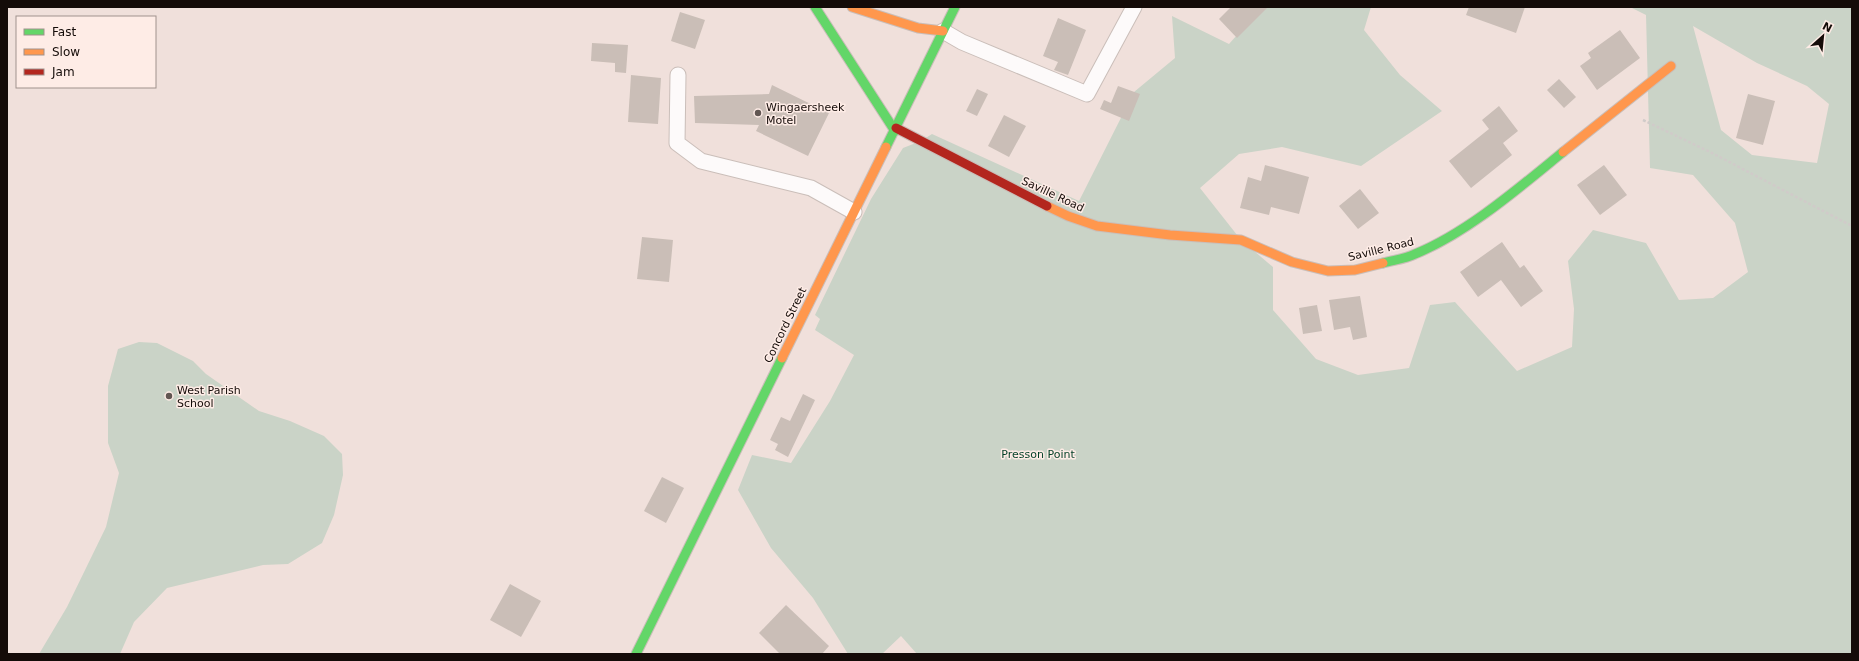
<svg xmlns="http://www.w3.org/2000/svg" width="1859" height="661" font-family="'DejaVu Sans',sans-serif">
	<style>
		.green { fill: #cad3c7; fill-rule: evenodd }
		.building { fill: #cabeb7 }
		.lines { fill: none; stroke-linecap: round; stroke-linejoin: round }
		.lane-casing { stroke: #cabeb9; stroke-width: 17 }
		.fast-casing { stroke: #cabeb9; stroke-width: 11 }
		.slow-casing { stroke: #cabeb9; stroke-width: 11 }
		.jam-casing { stroke: #cabeb9; stroke-width: 11 }
		.path { stroke: #d0cbc9; stroke-width: 2.5; stroke-dasharray: 3 2; stroke-linecap: butt }
		.lane { stroke: #fdfafa; stroke-width: 15 }
		.fast { stroke: #63d668; stroke-width: 9 }
		.slow { stroke: #ff974d; stroke-width: 9 }
		.jam { stroke: #b3261e; stroke-width: 9 }
		.poi-dot { fill: #615652; stroke: #feece6; stroke-width: 1.5 }
		.labels { text-anchor: middle; stroke-width: 3; stroke-linejoin: round; paint-order: stroke }
		.poi-label { font-size: 11px; fill: #140b08; stroke: #feece6; text-anchor: start }
		.street-label { font-size: 11px; fill: #140b08; stroke: #feece6 }
		.park-label { font-size: 11px; fill: #003f26; stroke: #feece6 }
	</style>
	<rect width="100%" height="100%" fill="#f0e0db"/>
	<g class="green">
		<path d="M1262,7H1371L1364,30L1400,75L1442,111L1361,166L1282,147L1239,154L1200,188L1241,240L1273,267V310L1316,359L1358,375L1409,368L1430,305L1455,302L1517,371L1572,347L1574,309L1568,261L1593,230L1646,243L1679,300L1713,298L1748,272L1735,223L1693,175L1650,168L1646,15L1630,7H1852V654H917L901,636L882,654H848L813,598L771,548L738,490L752,455L791,463L830,401L854,355L815,330L820,319L815,315L871,199L903,148L921,141L932,134L1079,201L1134,92L1175,58L1172,16L1229,44ZM1693,26L1757,63L1807,86L1829,104L1817,163L1752,155L1721,130Z"/>
		<path d="M139,342L157,343L193,361L206,374L259,411L290,421L324,436L342,454L343,475L334,515L322,543L288,564L263,565L167,588L134,622L120,654H39L67,607L106,527L119,473L108,443V386L118,349Z"/>
	</g>
	<g class="building">
		<path d="M1231,7H1268L1237,38L1219,19Z"/>
		<path d="M1469,7H1525L1516,33L1466,15Z"/>
		<path d="M680,12L705,20L695,49L671,41Z"/>
		<path d="M1058,18L1086,30L1068,75L1054,70L1058,62L1043,56Z"/>
		<path d="M1620,30L1640,58L1597,90L1580,66L1591,58L1588,53Z"/>
		<path d="M592,43L628,45L626,73L615,72V63L591,61Z"/>
		<path d="M631,75L661,78L658,124L628,122Z"/>
		<path d="M1559,79L1576,97L1564,108L1547,90Z"/>
		<path d="M772,85L829,113L808,156L756,131L759,125L695,123L694,96L769,94Z"/>
		<path d="M1118,86L1140,94L1129,121L1100,109L1104,100L1111,103Z"/>
		<path d="M977,89L988,94L977,116L966,111Z"/>
		<path d="M1748,94L1775,101L1763,145L1736,138Z"/>
		<path d="M1499,106L1518,131L1503,143L1512,155L1471,188L1449,161L1489,129L1482,120Z"/>
		<path d="M1004,115L1026,126L1009,157L988,146Z"/>
		<path d="M1265,165L1309,177L1299,214L1271,207L1269,215L1240,208L1248,177L1261,181Z"/>
		<path d="M1604,165L1627,195L1600,215L1577,185Z"/>
		<path d="M1360,189L1379,213L1358,229L1339,206Z"/>
		<path d="M642,237L673,240L669,282L637,279Z"/>
		<path d="M1502,242L1520,268L1524,265L1543,291L1521,307L1501,280L1478,297L1460,272Z"/>
		<path d="M1360,296L1367,337L1353,340L1350,327L1334,330L1329,300Z"/>
		<path d="M1317,305L1322,331L1303,334L1299,308Z"/>
		<path d="M803,394L815,400L788,457L775,450L778,444L770,440L781,417L790,421Z"/>
		<path d="M662,477L684,488L666,523L644,511Z"/>
		<path d="M510,584L541,601L521,637L490,620Z"/>
		<path d="M786,605L829,646L822,654H780L759,633Z"/>
	</g>
	<g class="lines">
		<g class="lane-casing">
			<g id="lane">
				<path d="M943,31L962,42L1087,94L1134,7"/>
				<path d="M678,75L677,143L701,161L811,188L854,212"/>
			</g>
		</g>
		<g class="fast-casing">
			<g id="fast">
				<path d="M815,7L895,131"/>
				<path d="M886,147L955,7"/>
				<path d="M1383,263C1393,260 1405,259 1415,254C1467,233 1520,187 1563,152"/>
				<path d="M636,654L782,358"/>
			</g>
		</g>
		<g class="slow-casing">
			<g id="slow">
				<path d="M852,7L918,28L943,31"/>
				<path d="M1563,152L1671,66"/>
				<path d="M1047,206L1068,216L1097,226L1170,235L1241,240L1292,262L1328,271L1355,270L1383,263"/>
				<path d="M782,358L886,147"/>
			</g>
		</g>
		<g class="jam-casing">
			<path id="jam" d="M896,128L1047,206"/>
		</g>
		<path class="path" d="M1643,120L1712,153L1852,226"/>
		<use href="#lane" class="lane"/>
		<use href="#fast" class="fast"/>
		<use href="#slow" class="slow"/>
		<use href="#jam" class="jam"/>
	</g>
	<g class="poi-dot">
		<circle cx="758" cy="113" r="4"/>
		<circle cx="169" cy="396" r="4"/>
	</g>
	<g class="labels">
		<g class="poi-label">
			<text x="766" y="111">Wingaersheek<tspan x="766" dy="13">Motel</tspan></text>
			<text x="177" y="394">West Parish<tspan x="177" dy="13">School</tspan></text>
		</g>
		<g class="street-label">
			<text transform="translate(1053 194) rotate(25)" y="4">Saville Road</text>
			<text transform="translate(1381 249) rotate(-14)" y="4">Saville Road</text>
			<text transform="translate(785 325) rotate(-64)" y="4">Concord Street</text>
		</g>
		<g class="park-label">
			<text x="1038" y="458">Presson Point</text>
		</g>
	</g>
	<rect width="1859" height="661" fill="none" stroke="#140b08" stroke-width="16"/>
	<rect x="16" y="16" width="140" height="72" fill="#feece6" stroke="#a0928d"/>
	<rect x="24" y="29" width="20" height="6" fill="#63d668" stroke="#a0928d"/>
	<text x="52" y="36" font-size="12" fill="#140b08">Fast</text>
	<rect x="24" y="49" width="20" height="6" fill="#ff974d" stroke="#a0928d"/>
	<text x="52" y="56" font-size="12" fill="#140b08">Slow</text>
	<rect x="24" y="69" width="20" height="6" fill="#b3261e" stroke="#a0928d"/>
	<text x="52" y="76" font-size="12" fill="#140b08">Jam</text>
	<g transform="translate(1823 36) rotate(27)" stroke="#feece6" stroke-width="3" paint-order="stroke">
	<path d="M0-3L7 15L0 10L-7 15Z" fill="#140b08"/>
	<text y="-6" font-size="11" font-weight="bold" text-anchor="middle" fill="#140b08">N</text>
	</g>
</svg>
